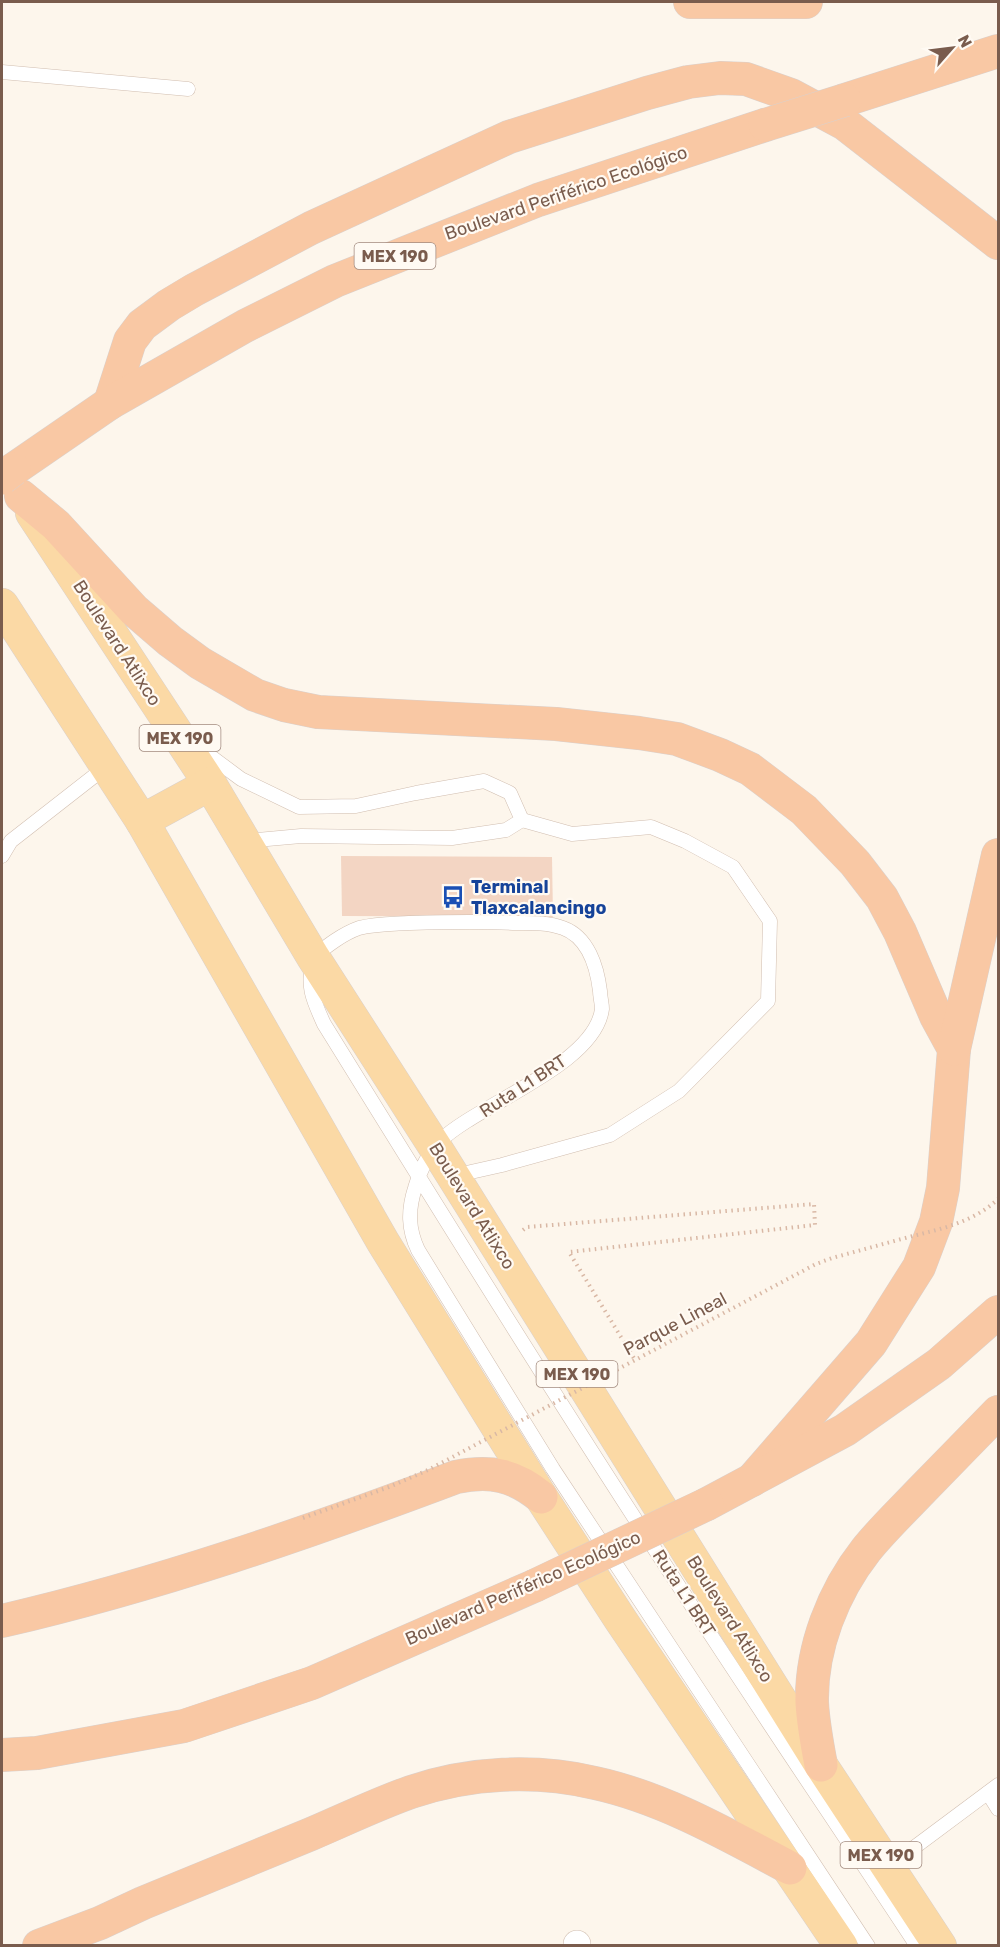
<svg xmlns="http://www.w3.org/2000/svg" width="1000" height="1947" font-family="Rubik,sans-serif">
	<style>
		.building { fill: #f3d5c3 }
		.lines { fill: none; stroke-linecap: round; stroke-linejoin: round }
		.service-casing { stroke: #d1beb0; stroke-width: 15 }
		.minor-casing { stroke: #d1beb0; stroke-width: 28 }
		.primary-casing { stroke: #dad1cd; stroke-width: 34 }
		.trunk-casing { stroke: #dad1cd; stroke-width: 34 }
		.path { stroke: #d9b8a5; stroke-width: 4; stroke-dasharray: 1.5 4.5; stroke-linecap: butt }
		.service { stroke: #fff; stroke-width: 14 }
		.minor { stroke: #fff; stroke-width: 27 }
		.primary { stroke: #fbd9a5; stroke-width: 33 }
		.trunk { stroke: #f9c8a4; stroke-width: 33 }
		.trunk-bridge-casing { stroke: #dad1cd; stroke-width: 34; stroke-linecap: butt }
		.path-bridge { stroke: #d9b8a5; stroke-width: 4; stroke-dasharray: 1.5 4.5; stroke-linecap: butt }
		.trunk-bridge { stroke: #f9c8a4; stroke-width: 33 }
		.labels { text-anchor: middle; stroke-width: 4.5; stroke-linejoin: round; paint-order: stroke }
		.shield { fill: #fffaf3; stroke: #a28b7f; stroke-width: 1.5 }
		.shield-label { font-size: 16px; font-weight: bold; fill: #7a5c4d }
		.street-label { font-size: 18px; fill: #7a5c4d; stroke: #fffaf3 }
		.transit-label { font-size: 18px; font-weight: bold; fill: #164399; stroke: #fffaf3; text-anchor: start }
	</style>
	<rect width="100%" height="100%" fill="#fdf6ec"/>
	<path class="building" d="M341,856L552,857L553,917L342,916Z"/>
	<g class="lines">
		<g class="service-casing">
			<g id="service">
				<path d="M2,72L188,89"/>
				<path d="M198,747L241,779L299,807L356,806L416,793L484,781L510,793L522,820L506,830L452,838L301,836L246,841"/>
				<path d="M2,856L11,841L107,766"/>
				<path d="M453,1176L502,1165L610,1135L679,1091L768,1001L770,921L733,867L685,841L651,827L572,834L522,820"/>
				<path d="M988,1793L998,1809"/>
				<path d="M888,1867L998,1785"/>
				<path d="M868,1946L553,1469L418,1250C408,1229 408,1210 415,1188C419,1173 428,1153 440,1141C478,1104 595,1065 602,1009C602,1003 600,997 600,991C597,967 588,937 563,928C547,922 529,923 513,923C478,921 444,922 409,923C393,924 375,924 359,928C342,934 327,946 313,957C307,987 312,998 324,1024C443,1216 562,1408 686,1597C762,1714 840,1829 917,1946"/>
			</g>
		</g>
		<g class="minor-casing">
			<path id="minor" d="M577,1946V1944"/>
		</g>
		<g class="primary-casing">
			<g id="primary">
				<path d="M32,513L210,784L313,957L435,1147L821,1765L940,1946"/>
				<path d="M2,605L142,821L383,1242L541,1497L620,1619L841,1946"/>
				<path d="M142,821L210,784"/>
			</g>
		</g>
		<g class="trunk-casing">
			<g id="trunk">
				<path d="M690,2H806"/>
				<path d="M845,100L998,51"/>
				<path d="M110,403L130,341L142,325L169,305L194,290L311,228L509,137L647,93L688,82L720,78L746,79L791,95L845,124L998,243"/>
				<path d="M14,469L110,403L245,326L335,281L538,200L765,125"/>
				<path d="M21,496L56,525L134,610L170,641L200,663L255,695L284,705L318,712L556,724L639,733L677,739L720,755L750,769L804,810L855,863L882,898L900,932L936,1016L954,1049L943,1188L936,1222L919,1267L871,1343L752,1480"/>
				<path d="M954,1049L998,855"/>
				<path d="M707,1504L845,1430L939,1364L998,1312"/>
				<path d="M2,1621C157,1585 307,1533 456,1477C491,1470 514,1475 541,1497"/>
				<path d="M2,1755L37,1753L184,1726L312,1683L534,1586"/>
				<path d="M821,1765C817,1744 813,1723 812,1702C811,1648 833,1592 866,1550C882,1530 901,1512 919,1493C945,1466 972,1439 998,1412"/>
				<path d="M39,1946L100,1923L143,1903C199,1880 255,1857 311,1834C344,1820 377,1804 411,1792C470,1772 535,1769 595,1783C664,1798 728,1835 790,1868"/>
			</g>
		</g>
		<path class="path" d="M523,1230L527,1227L814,1204L815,1225L569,1252L635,1360"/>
		<use href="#service" class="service"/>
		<use href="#minor" class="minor"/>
		<use href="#primary" class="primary"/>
		<use href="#trunk" class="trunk"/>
		<g class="trunk-bridge-casing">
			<g id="trunk-bridge">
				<path d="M765,125L845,100"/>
				<path d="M2,478L14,469"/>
				<path d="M534,1586L707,1504"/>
			</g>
		</g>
		<path class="path-bridge" d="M303,1518L389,1487L428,1470L816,1264L832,1258C858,1251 883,1244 909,1237C941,1229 974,1222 998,1199"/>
		<use href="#trunk-bridge" class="trunk-bridge"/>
	</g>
	<defs>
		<g id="bus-bare" transform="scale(1.8)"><path d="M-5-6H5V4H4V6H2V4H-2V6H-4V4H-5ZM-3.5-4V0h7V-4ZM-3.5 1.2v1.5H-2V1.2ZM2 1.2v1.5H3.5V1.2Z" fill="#1a4fb4" stroke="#fffaf3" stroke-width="2.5" paint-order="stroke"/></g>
	</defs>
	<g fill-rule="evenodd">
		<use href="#bus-bare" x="453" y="897"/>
	</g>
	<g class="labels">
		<g class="shield">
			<rect x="354.5" y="243" width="81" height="26" rx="4.5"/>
			<rect x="139.5" y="725" width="81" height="26" rx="4.5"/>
			<rect x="536.5" y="1361" width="81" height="26" rx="4.5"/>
			<rect x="840.5" y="1842" width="81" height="26" rx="4.5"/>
		</g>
		<g class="shield-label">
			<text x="395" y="262">MEX 190</text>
			<text x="180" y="744">MEX 190</text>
			<text x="577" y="1380">MEX 190</text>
			<text x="881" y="1861">MEX 190</text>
		</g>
		<g class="street-label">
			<text transform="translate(566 193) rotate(-19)" y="6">Boulevard Periférico Ecológico</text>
			<text transform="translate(117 643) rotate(57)" y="6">Boulevard Atlixco</text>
			<text transform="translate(523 1086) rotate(-33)" y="6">Ruta L1 BRT</text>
			<text transform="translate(472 1206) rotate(58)" y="6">Boulevard Atlixco</text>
			<text transform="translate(675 1324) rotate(-28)" y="6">Parque Lineal</text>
			<text transform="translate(523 1588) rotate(-24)" y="6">Boulevard Periférico Ecológico</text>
			<text transform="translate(684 1593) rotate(57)" y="6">Ruta L1 BRT</text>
			<text transform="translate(730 1619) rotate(58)" y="6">Boulevard Atlixco</text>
		</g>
		<g class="transit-label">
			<text x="471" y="893">Terminal<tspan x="471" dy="21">Tlaxcalancingo</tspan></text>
		</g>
	</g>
	<rect width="1000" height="1947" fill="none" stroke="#7a5c4d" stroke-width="6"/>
	<g transform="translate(952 48) rotate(62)" stroke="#fffaf3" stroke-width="4.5" paint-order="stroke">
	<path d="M0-4.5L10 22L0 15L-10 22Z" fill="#7a5c4d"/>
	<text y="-9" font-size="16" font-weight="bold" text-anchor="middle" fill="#7a5c4d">N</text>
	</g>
</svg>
